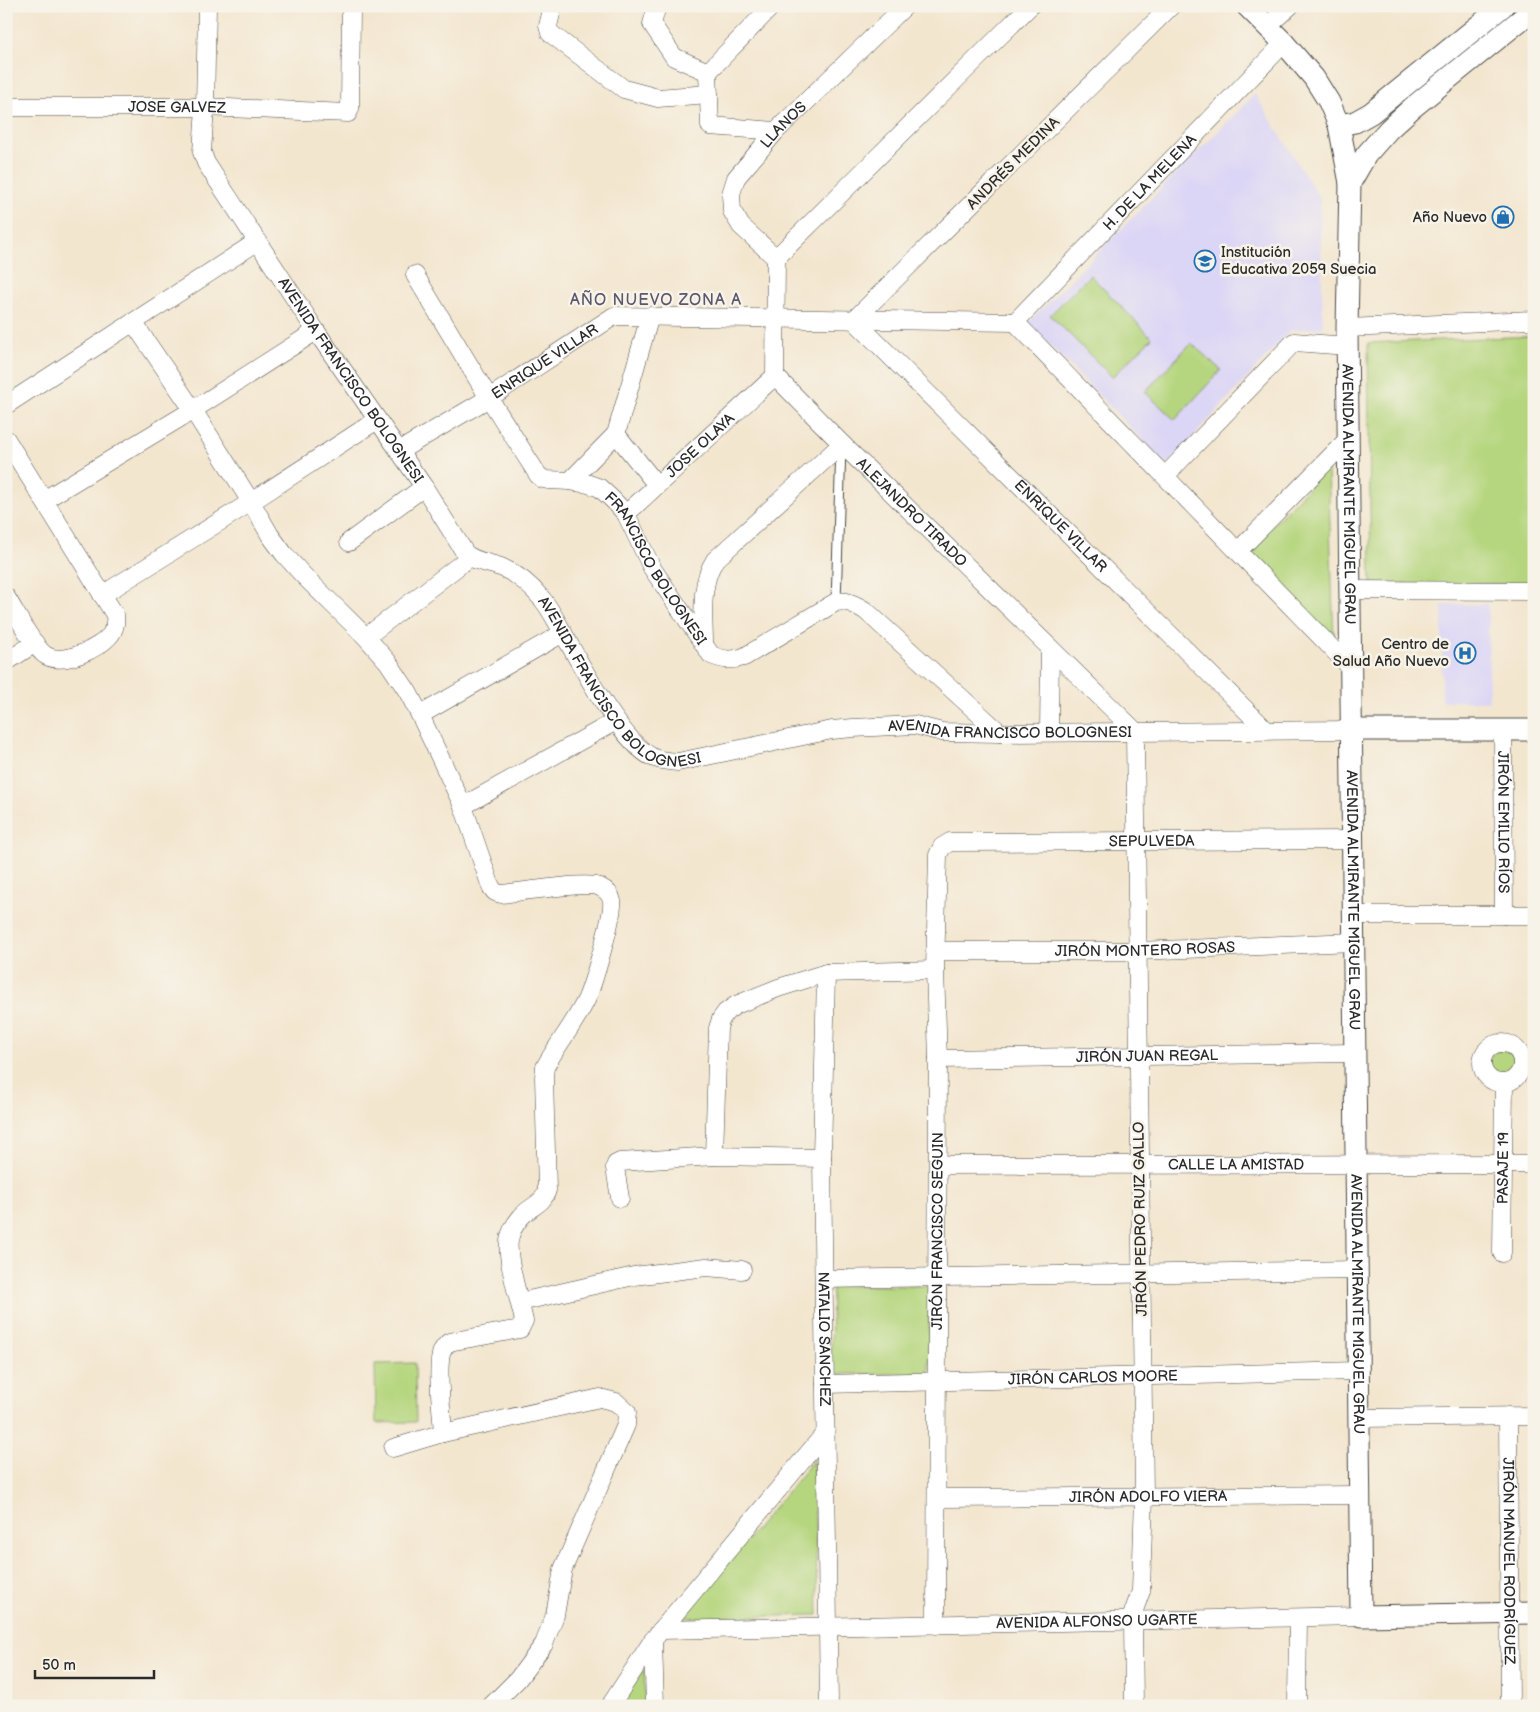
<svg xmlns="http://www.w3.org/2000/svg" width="1540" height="1712" font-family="'Balsamiq Sans',sans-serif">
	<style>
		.built { fill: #dcd6f6 }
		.green { fill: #b5d67e; stroke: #708054 }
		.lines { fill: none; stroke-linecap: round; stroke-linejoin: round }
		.service-casing { stroke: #494744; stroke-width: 11 }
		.minor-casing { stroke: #494744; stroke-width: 19 }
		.tertiary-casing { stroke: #494744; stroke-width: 23 }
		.service { stroke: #fff; stroke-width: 9 }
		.minor { stroke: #fff; stroke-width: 18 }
		.tertiary { stroke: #fff; stroke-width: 21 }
		.labels { text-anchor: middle; stroke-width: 5; stroke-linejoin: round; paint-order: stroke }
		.street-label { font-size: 15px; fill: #2b2b2b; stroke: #f7f3e8 }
		.poi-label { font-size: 15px; fill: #2b2b2b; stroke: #f7f3e8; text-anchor: end }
		.neighbourhood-label { font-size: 16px; letter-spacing: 1px; fill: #5c576c; stroke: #f7f3e8 }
	</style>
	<rect width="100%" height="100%" fill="#f7f3e8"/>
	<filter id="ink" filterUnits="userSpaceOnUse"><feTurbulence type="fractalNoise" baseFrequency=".02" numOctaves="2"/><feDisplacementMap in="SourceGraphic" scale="10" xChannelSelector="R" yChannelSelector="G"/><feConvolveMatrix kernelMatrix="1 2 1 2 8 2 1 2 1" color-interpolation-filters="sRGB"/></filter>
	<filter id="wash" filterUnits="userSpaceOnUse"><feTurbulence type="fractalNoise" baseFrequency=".0096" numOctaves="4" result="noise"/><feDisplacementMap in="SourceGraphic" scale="20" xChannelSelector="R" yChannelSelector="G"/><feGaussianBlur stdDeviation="1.12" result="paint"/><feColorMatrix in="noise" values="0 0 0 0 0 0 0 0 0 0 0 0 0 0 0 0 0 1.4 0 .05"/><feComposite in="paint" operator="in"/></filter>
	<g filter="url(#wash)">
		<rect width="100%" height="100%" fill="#f3e6cf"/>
		<g class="built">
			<path d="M1255,94L1320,199L1323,328L1291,330L1167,465L1028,323Z"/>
			<path d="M1488,604L1489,701H1442V605Z"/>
		</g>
		<g class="green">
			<path d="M1090,275L1152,338L1112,377L1050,315Z"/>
			<path d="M1534,336V584H1371L1368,343Z"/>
			<path d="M1191,343L1221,370L1175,420L1145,392Z"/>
			<path d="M1328,467L1334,640L1247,552Z"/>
			<circle cx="1502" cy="1063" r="13"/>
			<path d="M832,1286H929V1374H831Z"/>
			<path d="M415,1363L416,1422L376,1423L375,1364Z"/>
			<path d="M813,1461L818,1615L682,1618Z"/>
			<path d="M644,1669L645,1706H618Z"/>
		</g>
	</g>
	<g filter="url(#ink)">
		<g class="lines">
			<g class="service-casing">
				<path id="service" d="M836,602L841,447"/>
			</g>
			<g class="minor-casing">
				<g id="minor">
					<path id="s1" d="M207,6L205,107L202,152L206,163L316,331L424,487L465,553C474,562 491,563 503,568C517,574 532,587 542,599C550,608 556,621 562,631C580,663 621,742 652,757C660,761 669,761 678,762L832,730L853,728L915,725L942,732L1000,733L1352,730"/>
					<path d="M553,6L548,26L550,33L624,89L658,98L709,94"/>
					<path d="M657,6L652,24L674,57L708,72"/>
					<path id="s2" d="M1171,6L854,320L1266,730"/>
					<path d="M1267,26L1290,6"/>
					<path d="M708,72L710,126L776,131"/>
					<path d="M708,72L772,6"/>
					<path id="s3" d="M6,107H205L348,113L350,109L351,6"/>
					<path id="s4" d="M776,258L775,376L842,444L1135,731"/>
					<path d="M776,258L1030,6"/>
					<path id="s5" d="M776,258L741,226L732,211L731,194L736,178L776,131L905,6"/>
					<path id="s6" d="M415,275L489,398L538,475L543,479L548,480L570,481L589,484L600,488L613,500L626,514L652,568L711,655C724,660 731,661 744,657L836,602C848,600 856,605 866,611L1000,733"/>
					<path d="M133,322L193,410L251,502L270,535L284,554L302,574L366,637L388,662L408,692L420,715L463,806L491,887L495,892L501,894C519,892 588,881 600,887C606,890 611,895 612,901C614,915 593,983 587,998C576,1022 558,1043 545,1067L544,1077L547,1190C543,1205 530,1206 521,1217C515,1224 510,1232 509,1241C506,1259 520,1302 524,1321L520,1329L449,1342C446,1345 444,1347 442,1351C436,1366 442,1415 443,1433"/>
					<path d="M1015,322L1351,668"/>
					<path id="s7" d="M1015,322L1284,43"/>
					<path d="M1347,328L1534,320"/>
					<path d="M6,405L258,241"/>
					<path d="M616,434L656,484"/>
					<path d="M6,439L115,615C116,622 115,628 111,634C100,649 62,666 45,655C32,645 15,611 6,597"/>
					<path id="s8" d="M399,451L489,398L614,316L1015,322"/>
					<path d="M1165,476L1294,342L1348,346"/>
					<path d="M570,481L616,434L650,316"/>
					<path d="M44,500L193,410L316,331"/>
					<path id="s9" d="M626,514L775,376"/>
					<path d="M349,542L424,487"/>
					<path d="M1238,551L1349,438"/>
					<path d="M1350,590L1534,591"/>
					<path d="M102,595L251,502L377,420"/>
					<path d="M366,637L470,557"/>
					<path d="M704,645C704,617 699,584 715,560L842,444"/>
					<path d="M6,662L35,643"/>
					<path d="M420,715L563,633"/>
					<path id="s10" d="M1503,730L1504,915"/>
					<path d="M1049,732L1050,648"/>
					<path d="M463,806L616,721"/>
					<path d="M1354,915H1534"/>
					<path id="s11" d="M935,951H1137L1354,942"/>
					<path id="s12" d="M826,973L822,1158L829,1706"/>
					<circle cx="1502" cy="1063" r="20"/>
					<path id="s13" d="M938,1059L1355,1053"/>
					<path d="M714,1156L718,1028L721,1019L726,1012L736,1005L778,988L826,973L935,970"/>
					<path id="s14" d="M938,1165L1534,1164"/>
					<path d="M620,1198L615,1168L616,1164L620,1162L714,1156L822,1158"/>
					<path id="s15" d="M1502,1253L1504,1083"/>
					<path d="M824,1279L1358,1270"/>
					<path d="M520,1302L634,1276L706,1267L742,1270"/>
					<path id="s16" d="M825,1384L1359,1371"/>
					<path id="s17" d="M1508,1416L1510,1706"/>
					<path d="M1359,1418L1534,1416"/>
					<path d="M393,1448L443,1433L600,1398L616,1402L627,1412L626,1425L563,1569L555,1615L544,1644L518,1679L491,1706"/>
					<path id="s18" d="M937,1498L1360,1495"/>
					<path id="s19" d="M936,1625L938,1059L935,970L938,855L942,847L950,842L1353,840"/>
					<path id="s20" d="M661,1630L1361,1616"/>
					<path d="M653,1640L655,1706"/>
					<path d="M610,1706L653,1640L826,1432"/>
					<path d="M1134,1706L1133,1621V1613L1141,1591L1144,1496L1135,731"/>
					<path d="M1297,1706L1298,1618"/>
				</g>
			</g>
			<g class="tertiary-casing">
				<g id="tertiary">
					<path id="s21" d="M1247,6L1284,43L1314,78L1329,102L1339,125L1350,183L1347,328L1361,1616L1534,1613"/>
					<path d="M1339,125L1355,122L1371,113L1503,6"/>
					<path d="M1350,183L1366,155L1389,129L1412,108L1534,9"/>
					<path d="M1352,730H1534"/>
				</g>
			</g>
			<use href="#service" class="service"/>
			<use href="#minor" class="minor"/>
			<use href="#tertiary" class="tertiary"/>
		</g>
	</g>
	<defs>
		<g id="shop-ring" transform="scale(1.125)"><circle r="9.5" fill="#f7f3e8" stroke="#1f6fb2" stroke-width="1.5"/><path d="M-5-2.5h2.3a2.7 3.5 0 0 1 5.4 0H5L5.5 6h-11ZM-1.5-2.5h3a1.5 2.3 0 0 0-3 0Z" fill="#1f6fb2"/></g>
		<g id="school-ring" transform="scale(1.125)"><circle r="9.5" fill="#f7f3e8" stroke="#1f6fb2" stroke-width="1.5"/><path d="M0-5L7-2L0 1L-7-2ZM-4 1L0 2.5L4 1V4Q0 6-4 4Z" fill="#1f6fb2"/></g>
		<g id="hospital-ring" transform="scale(1.125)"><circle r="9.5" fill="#f7f3e8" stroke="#1f6fb2" stroke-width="1.5"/><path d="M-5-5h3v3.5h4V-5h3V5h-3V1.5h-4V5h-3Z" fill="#1f6fb2"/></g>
	</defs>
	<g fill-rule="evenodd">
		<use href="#shop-ring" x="1503" y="217"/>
		<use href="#school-ring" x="1205" y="261"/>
		<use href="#hospital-ring" x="1465" y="653"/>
	</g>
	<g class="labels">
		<g class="street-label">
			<text dy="5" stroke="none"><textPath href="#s3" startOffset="171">JOSE GALVEZ</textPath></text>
			<text dy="5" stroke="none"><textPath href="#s5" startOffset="170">LLANOS</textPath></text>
			<text transform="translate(1013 163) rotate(-45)" y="5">ANDRÉS MEDINA</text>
			<text dy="5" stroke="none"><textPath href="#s7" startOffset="194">H. DE LA MELENA</textPath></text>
			<text dy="5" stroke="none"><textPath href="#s8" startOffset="171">ENRIQUE VILLAR</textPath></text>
			<text dy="5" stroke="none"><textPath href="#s1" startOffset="419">AVENIDA FRANCISCO BOLOGNESI</textPath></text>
			<text dy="5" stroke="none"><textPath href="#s9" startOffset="101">JOSE OLAYA</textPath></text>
			<text dy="5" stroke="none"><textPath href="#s21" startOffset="522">AVENIDA ALMIRANTE MIGUEL GRAU</textPath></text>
			<text dy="5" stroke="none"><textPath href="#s4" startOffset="311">ALEJANDRO TIRADO</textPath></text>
			<text dy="5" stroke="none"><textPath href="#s2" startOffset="738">ENRIQUE VILLAR</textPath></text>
			<text dy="5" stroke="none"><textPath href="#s6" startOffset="398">FRANCISCO BOLOGNESI</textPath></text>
			<text dy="5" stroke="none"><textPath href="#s1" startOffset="839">AVENIDA FRANCISCO BOLOGNESI</textPath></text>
			<text dy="5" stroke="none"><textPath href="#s1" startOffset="1274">AVENIDA FRANCISCO BOLOGNESI</textPath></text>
			<text dy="5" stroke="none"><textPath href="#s10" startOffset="92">JIRÓN EMILIO RÍOS</textPath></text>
			<text dy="5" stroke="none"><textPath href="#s19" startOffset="990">SEPULVEDA</textPath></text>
			<text dy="5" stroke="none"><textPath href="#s21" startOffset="928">AVENIDA ALMIRANTE MIGUEL GRAU</textPath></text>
			<text dy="5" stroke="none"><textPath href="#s11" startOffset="210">JIRÓN MONTERO ROSAS</textPath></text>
			<text dy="5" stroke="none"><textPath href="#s13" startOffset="209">JIRÓN JUAN REGAL</textPath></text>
			<text dy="5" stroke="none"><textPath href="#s14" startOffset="298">CALLE LA AMISTAD</textPath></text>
			<text dy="5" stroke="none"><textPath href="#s15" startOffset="85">PASAJE 19</textPath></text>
			<text transform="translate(1140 1219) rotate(-91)" y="5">JIRÓN PEDRO RUIZ GALLO</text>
			<text dy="5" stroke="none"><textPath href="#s19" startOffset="394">JIRÓN FRANCISCO SEGUIN</textPath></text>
			<text dy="5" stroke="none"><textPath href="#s21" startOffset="1332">AVENIDA ALMIRANTE MIGUEL GRAU</textPath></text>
			<text dy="5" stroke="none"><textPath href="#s12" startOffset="366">NATALIO SANCHEZ</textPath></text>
			<text dy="5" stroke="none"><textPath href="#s16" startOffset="268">JIRÓN CARLOS MOORE</textPath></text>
			<text dy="5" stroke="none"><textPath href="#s18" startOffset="211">JIRÓN ADOLFO VIERA</textPath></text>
			<text dy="5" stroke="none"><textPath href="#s17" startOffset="145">JIRÓN MANUEL RODRÍGUEZ</textPath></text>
			<text dy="5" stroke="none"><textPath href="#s20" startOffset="436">AVENIDA ALFONSO UGARTE</textPath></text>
		</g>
		<g class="poi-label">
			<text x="1487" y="222">Año Nuevo</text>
			<text x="1221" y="257" text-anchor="start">Institución<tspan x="1221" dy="17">Educativa 2059 Suecia</tspan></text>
			<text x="1449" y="649">Centro de<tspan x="1449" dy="17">Salud Año Nuevo</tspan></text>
		</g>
		<g class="neighbourhood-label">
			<text x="656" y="305">AÑO NUEVO ZONA A</text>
		</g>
	</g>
	<rect width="1540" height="1712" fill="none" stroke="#f7f3e8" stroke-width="25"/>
	<path d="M35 1670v8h119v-8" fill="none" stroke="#2b2b2b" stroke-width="2.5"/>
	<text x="42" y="1670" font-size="15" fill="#2b2b2b" stroke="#f7f3e8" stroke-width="4" paint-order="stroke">50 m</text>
</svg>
